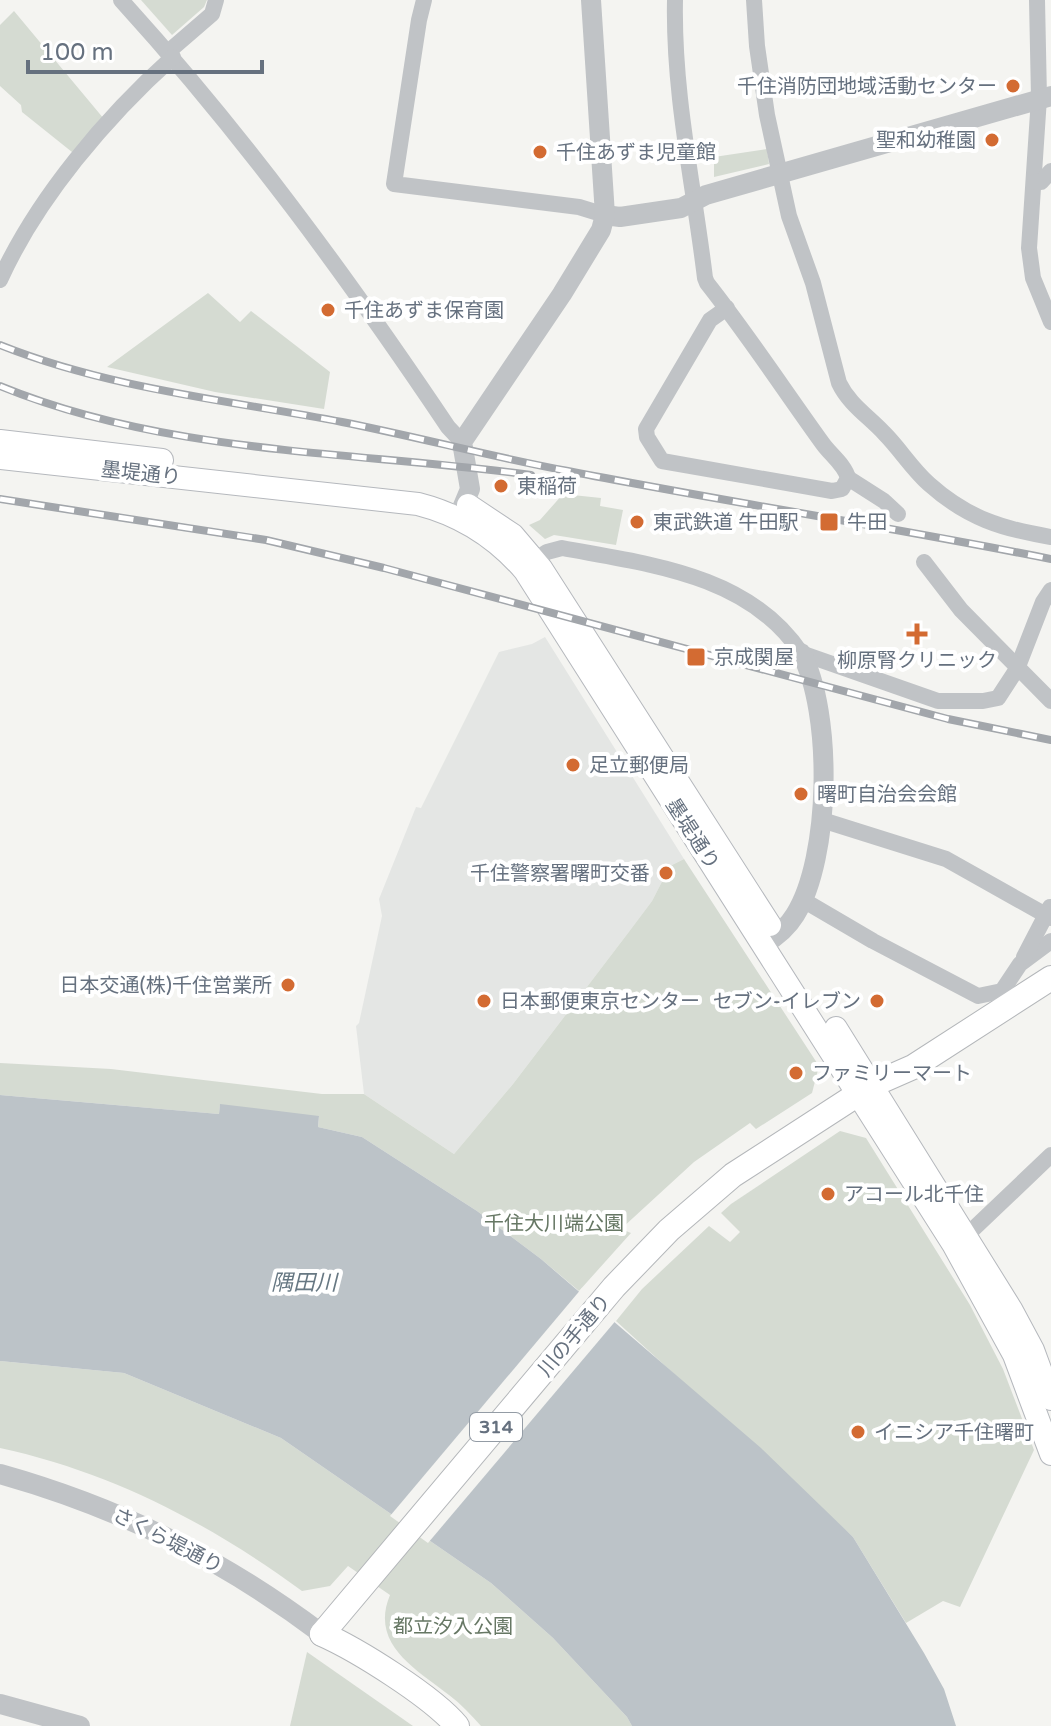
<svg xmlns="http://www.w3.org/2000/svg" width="1051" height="1726" font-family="'Varela Round','Noto Sans JP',sans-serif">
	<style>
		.built { fill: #e4e6e4 }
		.green { fill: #d5dbd2 }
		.water { fill: #bcc3c8 }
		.pier { fill: #f4f4f1 }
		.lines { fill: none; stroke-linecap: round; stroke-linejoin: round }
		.secondary-casing { stroke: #b5b8bd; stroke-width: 24 }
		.primary-casing { stroke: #b4b7ba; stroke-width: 26 }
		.minor { stroke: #c0c3c6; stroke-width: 16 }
		.tertiary { stroke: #c0c3c6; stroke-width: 20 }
		.secondary { stroke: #fff; stroke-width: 22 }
		.primary { stroke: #fff; stroke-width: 24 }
		.rail-casing { stroke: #a2a6ab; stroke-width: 8 }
		.rail { stroke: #fff; stroke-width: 5; stroke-dasharray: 15; stroke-linecap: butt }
		.poi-dot { fill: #d36b32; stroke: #fff; stroke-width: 3 }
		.labels { text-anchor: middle; stroke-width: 8; stroke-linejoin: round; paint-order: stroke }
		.shield { fill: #fff; stroke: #949ca5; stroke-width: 2 }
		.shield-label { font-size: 18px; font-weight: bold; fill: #66717f }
		.poi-label { font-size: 20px; fill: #66717f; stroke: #fff; text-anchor: start }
		.street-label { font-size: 20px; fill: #66717f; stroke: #fff }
		.park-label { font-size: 20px; fill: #667764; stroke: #fff }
		.water-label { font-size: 22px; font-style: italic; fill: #677883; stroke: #fff }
	</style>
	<rect width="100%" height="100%" fill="#f4f4f1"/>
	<path class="built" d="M545,637L684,859L670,866L652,901L628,933L513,1084L454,1154L364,1094L356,1026L359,1023L382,916L379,899L416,807L421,808L499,652L532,644Z"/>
	<g class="green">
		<path d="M141,0H207L204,7L172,35Z"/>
		<path d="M14,11L104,119L77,156L22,112L21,105L0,86V25Z"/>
		<path d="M767,149L769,164L714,177V157Z"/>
		<path d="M208,293L240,322L251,311L330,372L324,409L215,392L107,367Z"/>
		<path d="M563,494L601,498L600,506L623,510L616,545L554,535L545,539L529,525L540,520Z"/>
		<path d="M684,859L819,1066L812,1093L756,1129L750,1123L694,1162L621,1229L631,1233L579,1291L541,1259L477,1211L362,1137L318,1127L319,1117L220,1105L219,1114L0,1095V1063L111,1069L322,1094H364L454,1154L513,1084L628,933L652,901L670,866Z"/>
		<path d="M840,1131L866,1138L970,1305L1003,1369L1034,1450L960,1607L943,1601L906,1623L853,1537L616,1321L642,1289L709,1226L730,1242L740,1232L721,1213L731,1204Z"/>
		<path d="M0,1361L124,1373L281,1438L491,1583L553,1638L627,1717L632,1726H481C471,1715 461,1704 449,1695C418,1670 369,1645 390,1595L348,1566L330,1586L302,1591C211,1524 111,1472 0,1448Z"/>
		<path d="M307,1652L413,1726H290Z"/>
	</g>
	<path class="water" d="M0,1095L219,1114L220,1104L319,1116L318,1127L362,1137L477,1211L541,1259L761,1448L853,1537L924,1653L944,1689L956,1726H632L627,1717L553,1638L491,1583L281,1438L124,1373L0,1361Z"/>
	<path class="pier" d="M582,1288L618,1318L428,1543L390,1516Z"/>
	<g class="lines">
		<g class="secondary-casing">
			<g id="secondary">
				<path d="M0,441L162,460"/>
				<path d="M0,458L418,504C461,515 496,537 525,571L953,1244L1014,1355L1051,1454"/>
				<path d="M468,505L513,535L541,568L770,925"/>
				<path d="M836,1028L1011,1309L1033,1350L1051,1399"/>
			</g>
		</g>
		<g class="primary-casing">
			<g id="primary">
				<path d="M322,1634L614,1287L669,1230L733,1175L872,1085L913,1067L1051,978"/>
				<path d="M322,1634C358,1650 433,1697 457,1726"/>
			</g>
		</g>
		<g class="minor">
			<path d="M121,0C242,133 348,278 448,427L462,442"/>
			<path d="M424,0L419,20L394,184L579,207L605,215"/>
			<path d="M675,0C673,94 694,186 705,278L707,283C748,335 784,390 823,444C830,454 845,465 848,478L842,489L832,491L662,461L647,437L646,429L710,320L727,308"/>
			<path d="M754,0L757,46L767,115L789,216L813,283L839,383C849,404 868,416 884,433C900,449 912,469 929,484C967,518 1002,529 1051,537"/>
			<path d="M1037,0L1039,98L1029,248L1033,278L1051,322"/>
			<path d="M168,52L212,14L216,0"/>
			<path d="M1035,182H1041L1051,171"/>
			<path d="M0,280C37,198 107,116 173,57"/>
			<path d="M848,478L884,501L898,514"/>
			<path d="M535,560L547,552L562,548C647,564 749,574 801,653L938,701H983L998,698L1017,669L1043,602L1051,590"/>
			<path d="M924,562L961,610L1051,701"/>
			<path d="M822,820L946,859L1051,918"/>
			<path d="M803,900L873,941L978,996L1002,991L1020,964L1051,941"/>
			<path d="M1024,957L1050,907"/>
			<path d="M967,1235L1051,1155"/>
		</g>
		<g class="tertiary">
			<path d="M605,215L620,217L681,208L706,195L1051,96"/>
			<path d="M458,518L470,489L462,442L562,294L601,230L605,215L591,0"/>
			<path d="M764,944C776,937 787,928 795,915C831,858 833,712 801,653"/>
			<path d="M0,1474C121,1508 222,1559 322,1634"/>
			<path d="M0,1704L80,1726"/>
		</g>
		<use href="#secondary" class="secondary"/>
		<use href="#primary" class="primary"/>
		<g class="rail-casing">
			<g id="rail">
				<path d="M0,345C110,389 227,400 342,422C418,437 492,457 568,471C728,502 890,527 1051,559"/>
				<path d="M0,386C168,455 354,451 531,475"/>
				<path d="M0,499L266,540L384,568L948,719L1051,740"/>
			</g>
		</g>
		<use href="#rail" class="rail"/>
	</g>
	<g class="poi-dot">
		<circle cx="1013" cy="86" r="8"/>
		<circle cx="992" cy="140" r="8"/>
		<circle cx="540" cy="152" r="8"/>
		<circle cx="328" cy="310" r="8"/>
		<circle cx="501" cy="486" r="8"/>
		<circle cx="637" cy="522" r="8"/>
		<rect x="819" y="512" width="20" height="20" rx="4"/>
		<path d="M913 622h8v8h8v8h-8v8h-8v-8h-8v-8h8z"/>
		<rect x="686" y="647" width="20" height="20" rx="4"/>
		<circle cx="573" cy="765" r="8"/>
		<circle cx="801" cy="794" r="8"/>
		<circle cx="666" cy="873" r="8"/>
		<circle cx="288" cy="985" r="8"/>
		<circle cx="484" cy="1001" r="8"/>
		<circle cx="877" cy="1001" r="8"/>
		<circle cx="796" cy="1073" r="8"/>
		<circle cx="828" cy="1194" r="8"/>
		<circle cx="858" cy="1432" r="8"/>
	</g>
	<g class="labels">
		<rect class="shield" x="470" y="1413" width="52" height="28" rx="6"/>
		<g class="shield-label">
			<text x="496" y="1433">314</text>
		</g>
		<g class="poi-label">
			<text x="997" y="93" text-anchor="end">千住消防団地域活動センター</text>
			<text x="976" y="147" text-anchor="end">聖和幼稚園</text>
			<text x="556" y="159">千住あずま児童館</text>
			<text x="344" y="317">千住あずま保育園</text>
			<text x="517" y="493">東稲荷</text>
			<text x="653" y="529">東武鉄道 牛田駅</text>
			<text x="847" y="529">牛田</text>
			<text x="714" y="664">京成関屋</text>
			<text x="917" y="667" text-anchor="middle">柳原腎クリニック</text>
			<text x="589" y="772">足立郵便局</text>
			<text x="817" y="801">曙町自治会会館</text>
			<text x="650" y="880" text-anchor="end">千住警察署曙町交番</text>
			<text x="272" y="992" text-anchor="end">日本交通(株)千住営業所</text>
			<text x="500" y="1008">日本郵便東京センター</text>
			<text x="861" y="1008" text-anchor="end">セブン-イレブン</text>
			<text x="812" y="1080">ファミリーマート</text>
			<text x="844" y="1201">アコール北千住</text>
			<text x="874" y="1439">イニシア千住曙町</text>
		</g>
		<g class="street-label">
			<text transform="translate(141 473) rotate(6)" y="7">墨堤通り</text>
			<text transform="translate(693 834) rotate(57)" y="7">墨堤通り</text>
			<text transform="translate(574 1335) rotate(-50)" y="7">川の手通り</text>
			<text transform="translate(168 1540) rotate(27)" y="7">さくら堤通り</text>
		</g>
		<g class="park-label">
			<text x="554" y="1230">千住大川端公園</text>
			<text x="453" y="1633">都立汐入公園</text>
		</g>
		<g class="water-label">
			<text x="304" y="1290">隅田川</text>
		</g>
	</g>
	<path d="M28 60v12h234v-12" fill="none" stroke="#66717f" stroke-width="4"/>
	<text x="40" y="60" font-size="24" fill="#66717f" stroke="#ffffff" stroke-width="6" paint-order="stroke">100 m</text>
</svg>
